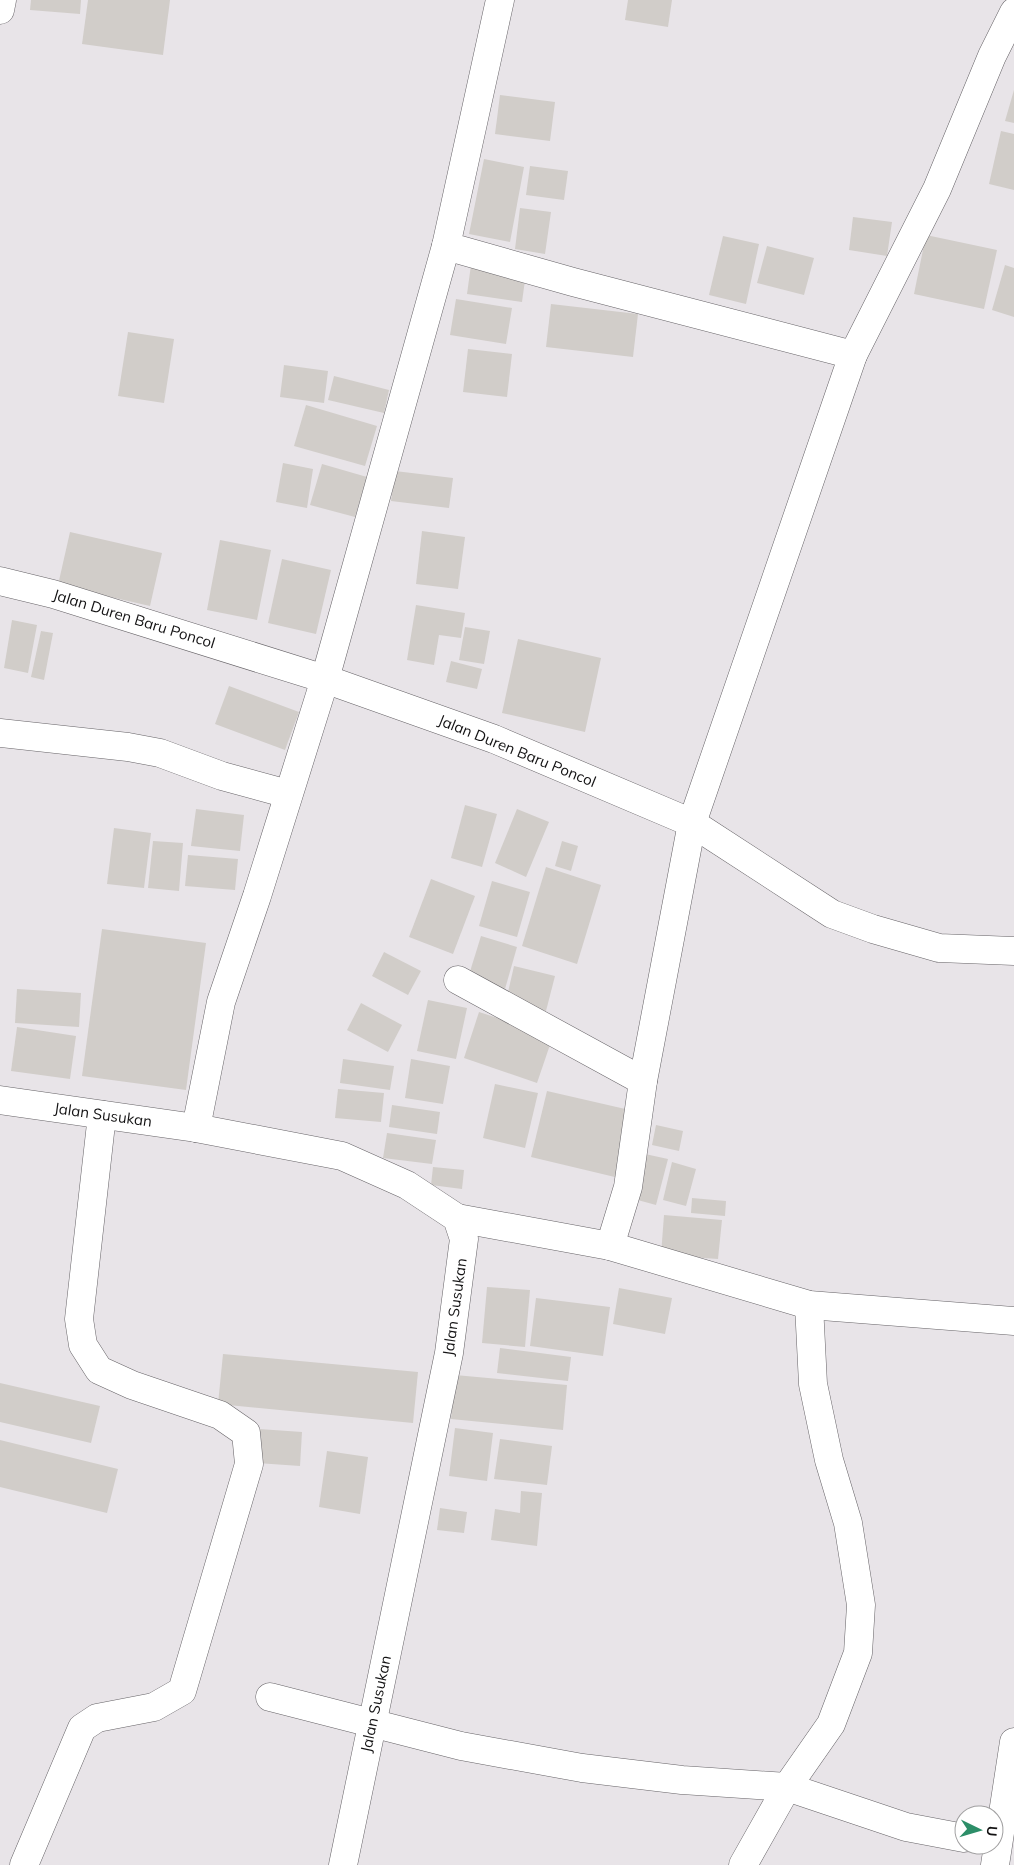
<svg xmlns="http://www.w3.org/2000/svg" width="1014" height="1865" font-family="Mulish,sans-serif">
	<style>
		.building { fill: #d1cdc9 }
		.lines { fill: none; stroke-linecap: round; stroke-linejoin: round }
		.street-casing { stroke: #666367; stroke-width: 29 }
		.secondary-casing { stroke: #666367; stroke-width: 29 }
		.street { stroke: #fff; stroke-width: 28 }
		.secondary { stroke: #fff; stroke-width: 28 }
		.labels { text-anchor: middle; stroke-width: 4; stroke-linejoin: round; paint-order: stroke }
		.street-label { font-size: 15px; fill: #131213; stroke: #fff }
	</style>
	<rect width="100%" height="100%" fill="#e8e4e8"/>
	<g class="building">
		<path d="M31,0H81L80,14L30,10Z"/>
		<path d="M88,0H170L163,55L82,44Z"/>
		<path d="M628,0H672L668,27L625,20Z"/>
		<path d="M1014,90V123L1005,121Z"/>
		<path d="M500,95L555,102L550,141L495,134Z"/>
		<path d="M1001,131L1014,134V190L989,184Z"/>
		<path d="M484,159L524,167L510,242L469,234Z"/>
		<path d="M530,166L568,171L564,200L526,195Z"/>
		<path d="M520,208L551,212L545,254L515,249Z"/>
		<path d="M853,217L892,222L887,256L849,250Z"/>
		<path d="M926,235L997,250L984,309L914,294Z"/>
		<path d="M723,236L759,244L746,304L709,295Z"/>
		<path d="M767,246L814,258L804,295L757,283Z"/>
		<path d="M471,265L526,273L522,302L467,294Z"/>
		<path d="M1005,265L1014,268V317L992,310Z"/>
		<path d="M456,299L512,308L506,344L450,335Z"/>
		<path d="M551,304L638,314L633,357L546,347Z"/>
		<path d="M128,332L174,339L164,403L118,396Z"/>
		<path d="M468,349L512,354L507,397L463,392Z"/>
		<path d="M284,365L328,371L324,403L280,397Z"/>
		<path d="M334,376L389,390L384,413L328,400Z"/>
		<path d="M306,405L377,426L365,466L294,446Z"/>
		<path d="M283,463L313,469L307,508L276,502Z"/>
		<path d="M322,464L367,477L355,517L310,505Z"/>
		<path d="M395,471L453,478L449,508L391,501Z"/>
		<path d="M422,531L465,537L458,589L416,584Z"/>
		<path d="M70,532L162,553L150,606L58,585Z"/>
		<path d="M220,540L271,550L257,620L207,610Z"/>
		<path d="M282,559L331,570L316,634L268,623Z"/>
		<path d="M416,605L465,613L461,638L439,635L434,665L407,660Z"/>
		<path d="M12,620L37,625L28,673L4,668Z"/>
		<path d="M465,627L490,631L484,664L459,660Z"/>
		<path d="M41,631L53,633L44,680L31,677Z"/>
		<path d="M518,639L601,658L585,732L502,713Z"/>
		<path d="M451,661L482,669L477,689L446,682Z"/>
		<path d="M229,686L299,712L285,750L215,724Z"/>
		<path d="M465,805L497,814L482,867L451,858Z"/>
		<path d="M196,809L244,815L240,851L191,846Z"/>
		<path d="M517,809L549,822L526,877L495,863Z"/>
		<path d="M114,828L151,833L144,888L107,884Z"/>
		<path d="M153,841L183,843L179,891L148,888Z"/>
		<path d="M562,841L578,846L571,871L555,866Z"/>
		<path d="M188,855L238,859L235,890L185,886Z"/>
		<path d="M546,867L601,885L577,964L522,946Z"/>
		<path d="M431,879L475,896L453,954L409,937Z"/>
		<path d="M492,881L530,892L517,937L479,926Z"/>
		<path d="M102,929L206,943L186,1090L82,1076Z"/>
		<path d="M481,936L517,947L505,989L468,978Z"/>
		<path d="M384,952L421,971L408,995L372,976Z"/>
		<path d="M514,966L555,976L546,1011L506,1001Z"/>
		<path d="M17,989L81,993L79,1027L15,1023Z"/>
		<path d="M428,1000L467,1008L456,1059L417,1051Z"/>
		<path d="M361,1003L402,1025L388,1052L347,1030Z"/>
		<path d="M479,1012L553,1036L537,1083L464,1058Z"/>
		<path d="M17,1027L76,1036L70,1079L11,1071Z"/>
		<path d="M343,1059L394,1066L390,1090L340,1083Z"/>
		<path d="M411,1059L450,1066L443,1104L405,1098Z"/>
		<path d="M495,1084L538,1093L525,1148L483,1138Z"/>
		<path d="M338,1089L384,1093L381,1122L335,1118Z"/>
		<path d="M547,1091L634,1111L619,1178L531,1157Z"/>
		<path d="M392,1105L440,1112L437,1134L389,1127Z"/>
		<path d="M656,1125L683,1131L679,1151L652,1145Z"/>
		<path d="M387,1133L436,1140L432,1164L383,1158Z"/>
		<path d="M645,1154L668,1159L656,1205L634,1199Z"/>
		<path d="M672,1162L696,1169L686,1206L663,1200Z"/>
		<path d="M433,1167L464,1170L462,1189L431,1185Z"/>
		<path d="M692,1198L726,1201L725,1216L691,1213Z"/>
		<path d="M664,1215L722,1220L718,1259L661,1255Z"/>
		<path d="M487,1287L530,1290L525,1347L482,1343Z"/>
		<path d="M619,1288L672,1298L665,1334L613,1324Z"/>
		<path d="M536,1298L610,1307L603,1356L530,1346Z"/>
		<path d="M500,1348L571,1357L568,1381L497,1373Z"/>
		<path d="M223,1354L418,1372L413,1423L218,1404Z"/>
		<path d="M455,1375L567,1385L563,1430L451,1419Z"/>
		<path d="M0,1383L100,1406L91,1443L0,1422Z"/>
		<path d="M455,1428L493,1433L487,1481L449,1476Z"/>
		<path d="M259,1429L302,1432L300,1466L257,1463Z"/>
		<path d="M500,1439L552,1446L547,1485L494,1479Z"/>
		<path d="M0,1440L118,1469L107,1513L0,1487Z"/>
		<path d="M327,1451L368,1457L360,1514L319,1507Z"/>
		<path d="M521,1491L542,1493L537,1546L491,1540L495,1509L520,1513Z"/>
		<path d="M440,1508L467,1512L464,1533L437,1530Z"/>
	</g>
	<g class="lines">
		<g class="street-casing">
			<g id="street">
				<path d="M500,0L446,246L573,282L853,355"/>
				<path d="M0,733L128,747L160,753L222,776L288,794"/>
				<path d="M458,980L643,1081"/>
				<path d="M196,1128L221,1002L257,896L325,679L446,246"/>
				<path d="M457,1218L610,1246L809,1305L1014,1321"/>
				<path d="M610,1246L628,1187L643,1081L692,823L853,355L937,189L992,56L1014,12"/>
				<path d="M270,1697L461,1746L582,1768L682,1780L787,1787L906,1827L964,1838"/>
				<path d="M24,1865L82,1728L97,1718L154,1707L182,1691L249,1464L246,1433L220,1415L132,1385L99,1370L83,1345L79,1319L102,1115"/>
				<path d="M743,1865L787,1787L831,1724L858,1653L861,1605L848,1523L829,1460L813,1384L809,1305"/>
				<path d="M995,1865L1014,1742"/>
			</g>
		</g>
		<g class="secondary-casing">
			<g id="secondary">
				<path d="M0,10L2,0"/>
				<path d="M0,581L53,594L325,679L494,739L692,823L832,914L873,929L939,948L1014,951"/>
				<path d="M0,1100L196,1128L342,1156L407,1185L457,1218L464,1239L449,1353L343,1865"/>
			</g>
		</g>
		<use href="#street" class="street"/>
		<use href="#secondary" class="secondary"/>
	</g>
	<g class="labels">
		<g class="street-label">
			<text transform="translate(134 619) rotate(17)" y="5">Jalan Duren Baru Poncol</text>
			<text transform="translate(517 751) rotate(22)" y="5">Jalan Duren Baru Poncol</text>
			<text transform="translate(103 1115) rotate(8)" y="5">Jalan Susukan</text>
			<text transform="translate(455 1307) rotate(-82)" y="5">Jalan Susukan</text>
			<text transform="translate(376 1704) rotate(-78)" y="5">Jalan Susukan</text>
		</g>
	</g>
	<g transform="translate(979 1830) rotate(95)"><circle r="24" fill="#ffffff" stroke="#a1a0a1"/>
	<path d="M0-4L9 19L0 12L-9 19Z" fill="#2c8e68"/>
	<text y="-8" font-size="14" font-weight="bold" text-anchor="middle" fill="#131213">U</text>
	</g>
</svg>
